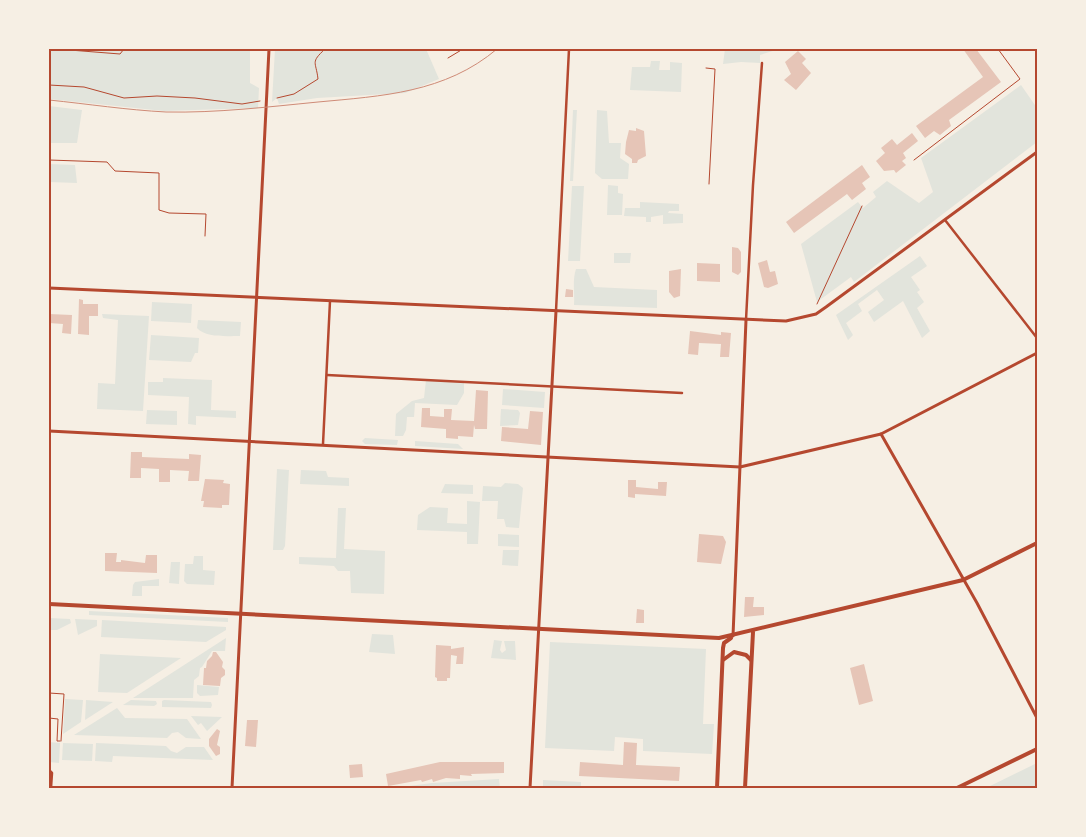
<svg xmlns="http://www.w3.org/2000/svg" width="1086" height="837" font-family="'Source Sans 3',sans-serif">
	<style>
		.green { fill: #e2e4dc }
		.building { fill: #e6c5b7 }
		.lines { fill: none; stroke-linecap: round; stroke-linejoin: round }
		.path { stroke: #b5482f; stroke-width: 1 }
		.service { stroke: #b5482f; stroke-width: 1 }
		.minor { stroke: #b5482f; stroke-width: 2.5 }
		.tertiary { stroke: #b5482f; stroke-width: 3 }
		.secondary { stroke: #b5482f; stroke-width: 3 }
		.primary { stroke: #b5482f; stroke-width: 4 }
		.rail { stroke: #cf8b77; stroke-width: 1 }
		.neatline { fill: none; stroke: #b5482f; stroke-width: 2 }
	</style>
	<rect width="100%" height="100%" fill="#f6efe4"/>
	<g class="green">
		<path d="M49,49H250V83L259,88L258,108L164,111L49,99Z"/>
		<path d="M275,49H426L439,79L405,93L317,98L279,104L277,98L272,102Z"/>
		<path d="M725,49H779L760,55V63L741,62L723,64Z"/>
		<path d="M651,61H660L659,70H670V62L682,63L681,92L630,90L632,67H650Z"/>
		<path d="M1021,85L1037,108V142L854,282L851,277L817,302L801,244L858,202L863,208L876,197L873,192L887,181L919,203L933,192L921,158Z"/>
		<path d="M49,106L82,110L77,143H49Z"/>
		<path d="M573,110H577L573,181H570Z"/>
		<path d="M597,110L607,111L609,143H621L620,158L629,164L628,179H602L595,173Z"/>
		<path d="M49,164L75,165L77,183L49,182Z"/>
		<path d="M608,185L618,186V193L623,194L622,215H607Z"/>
		<path d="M572,186H584L580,261H568Z"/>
		<path d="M640,202L679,204V211H669L668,213L683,214V223L663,224V215L651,217V222H646V217L624,216L625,208H640Z"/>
		<path d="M614,253H631L630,263H614Z"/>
		<path d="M920,256L927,266L911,277L920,290L917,292L924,302L917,308L930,331L922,338L903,301L874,322L868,312L884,300L877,290L858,304L862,311L846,323L853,335L848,340L836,315Z"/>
		<path d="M576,269H586L594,287L657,290V308L574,305C575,292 572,281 576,269Z"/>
		<path d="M152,302L192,304L191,323L151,321Z"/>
		<path d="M102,314L149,316L143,411L97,409L98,383L115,384L118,320L103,318Z"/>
		<path d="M198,320L241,322L240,336C227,336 206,338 197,328Z"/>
		<path d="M151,335L199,338L198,353H195L191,362L149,360Z"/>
		<path d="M163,378L212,380L211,410L236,411V418L196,416V425L188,424L189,397L148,395V382H163Z"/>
		<path d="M426,380L464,382V393L457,405L415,403L414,417H407L406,430L403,436H395L396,414L412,401L424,398Z"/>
		<path d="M503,389L545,392L544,408L502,405Z"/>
		<path d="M501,409L518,410L520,413L518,425L500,426Z"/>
		<path d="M147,410L177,411V425L146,424Z"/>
		<path d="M365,438L398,440L397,445L365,444L362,441Z"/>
		<path d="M415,441L458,444L463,449L415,446Z"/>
		<path d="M277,469L289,470L285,546L283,550H273Z"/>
		<path d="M301,470L326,471L328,477L349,478V486L300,484Z"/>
		<path d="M505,483L518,484L523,488L519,528L506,527L504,519H497L498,501H482L483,486L501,487Z"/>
		<path d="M445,484L473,485V494L441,493Z"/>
		<path d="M467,501L480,502L478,544H467V532L417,530L418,515L430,507L448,508L447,523L467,524Z"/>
		<path d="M338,508H346L344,549L385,551L384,594L351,593L350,571H338L334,566L299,564V557L336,558Z"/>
		<path d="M498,534L519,535V547L498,546Z"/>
		<path d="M503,550H519L518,566L502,565Z"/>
		<path d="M194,556H203V570L215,571L214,585L187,584L184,581L185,564H193Z"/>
		<path d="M171,562H180L179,584L169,583Z"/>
		<path d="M159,579V586H142V596H132L133,585L135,582Z"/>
		<path d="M89,611L228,618V622L89,615Z"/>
		<path d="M49,618L70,619L71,623L57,630H49Z"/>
		<path d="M75,619L97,620V626L78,635Z"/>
		<path d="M102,620L226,627V630L206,642L101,637Z"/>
		<path d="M372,634L393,635L395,654L369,652Z"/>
		<path d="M226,638L225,651H212L202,667L200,668L199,676L194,680L193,698H133Z"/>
		<path d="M494,640L502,641L500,650L502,653L506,650L504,641H515L516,660L491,658Z"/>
		<path d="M550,642L706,649L703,724H714L712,754L643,751V739L615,737L614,751L545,748Z"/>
		<path d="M100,654L181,658L127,693L98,692Z"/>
		<path d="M197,685L219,687L218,695L200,696L197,693Z"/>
		<path d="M65,699L83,700L81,722L63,734Z"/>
		<path d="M86,700L113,702L85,720Z"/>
		<path d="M131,700L156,701L157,704L154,706L123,705Z"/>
		<path d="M164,700L211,702L212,705L211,708L162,707V701Z"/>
		<path d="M117,708L125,718L187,719L201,739L186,738L178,732L172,733L167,738L74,735Z"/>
		<path d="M191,716L222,717L207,731L201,723L198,725Z"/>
		<path d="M49,742L60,743L59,763L49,762Z"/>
		<path d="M63,743L93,744L92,761L62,760Z"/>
		<path d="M96,743L166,746L171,751L177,753L186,747H204L213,760L113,756L112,762L95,761Z"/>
		<path d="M1037,763V788H986Z"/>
		<path d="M499,779L500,788H394L432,783Z"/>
		<path d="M543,780L581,782V788H543Z"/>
	</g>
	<g class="building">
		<path d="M963,49H976L1001,82L949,120L951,126L940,135L934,131L925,138L916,126L983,77Z"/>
		<path d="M798,51L806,59L802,63L811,73L796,90L784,80L791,74L785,62Z"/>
		<path d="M636,128L644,131L646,156L638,160L637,163H632V159L625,154L626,142L629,130L636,131Z"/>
		<path d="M912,133L918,141L903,153L906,158L902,161L906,165L896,173L894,170L884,171L876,161L885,153L881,148L892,139L897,145Z"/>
		<path d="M862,165L870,177L862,183L866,189L852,200L847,194L794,233L786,222Z"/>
		<path d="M732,247L738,248L741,252V272L738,275L732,272Z"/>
		<path d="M767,260L770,272L775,271L778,284L768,288L764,287L758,263Z"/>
		<path d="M697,263L720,264V282L697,281Z"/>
		<path d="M681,269L680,296L674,298L669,292V271Z"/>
		<path d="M566,289L573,290V297H565Z"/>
		<path d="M79,299L83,300V304H98V316H89V335L78,334Z"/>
		<path d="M49,314L72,315L71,334L62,333L63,324L49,323Z"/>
		<path d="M690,331L721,335V332L731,333L729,357H720L721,344L699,343L698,355L688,354Z"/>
		<path d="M476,390L488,391L487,429H475L474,425L473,437L458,436V439L446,438V429L421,427L422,408H430V416L444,417V409H452L451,420L474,421Z"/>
		<path d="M530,411L543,412L541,445L501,441L502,427L528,429Z"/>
		<path d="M131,452H142V457L189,459V454L201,455L199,481H188L189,471L170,470V482H159V469L141,468V478H130Z"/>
		<path d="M205,479L224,480L223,483L230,484L229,505H222V508L203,507L204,501H201Z"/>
		<path d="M628,480H636V487L658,489V482H667L666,496L635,494V498L628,497Z"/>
		<path d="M699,534L723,536L726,542L721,564L697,562Z"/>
		<path d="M105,553H117L116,562H121V560L145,563L146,555H157V573L105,571Z"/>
		<path d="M745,597H754L753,607H764V615L744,617Z"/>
		<path d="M637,609L644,610V623H636Z"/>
		<path d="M436,645L451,646V649L464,647L463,664H456L457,656L451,655L450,678H447V681H437V678L435,677Z"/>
		<path d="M213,652H216L223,662L222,667L225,670V675L221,678L220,686L203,685L204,668H206L207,661L212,656Z"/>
		<path d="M864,664L873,701L859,705L850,668Z"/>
		<path d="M247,720H258L256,747L245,746Z"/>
		<path d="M217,729L220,731L217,745L220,747V754L216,756L209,746V739Z"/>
		<path d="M624,742L637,743L636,765L680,767L679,781L579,776L580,762L623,765Z"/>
		<path d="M440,762H504V773L471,774L472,776L460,775V779L446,778L433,782L432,779L422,782L421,780L388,786L386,774Z"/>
		<path d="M362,764L363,777L350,778L349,765Z"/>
	</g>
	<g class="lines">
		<g class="path">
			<path d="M49,85L84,87L124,98L157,96L195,98L242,104L260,101"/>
			<path d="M277,98L294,94L318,79C316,61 310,63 325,49"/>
			<path d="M817,304L862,206"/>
			<path d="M49,693L64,694L61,741"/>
			<path d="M49,718L58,719L57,741H60"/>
		</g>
		<g class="service">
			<path d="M57,49L120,54L124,49"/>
			<path d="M448,58L463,49"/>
			<path d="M706,68L715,69L709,184"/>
			<path d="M49,160L107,162L115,171L159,173V210L169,213L206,214L205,236"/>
			<path d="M914,160L1020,79L998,49"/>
		</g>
		<g class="minor">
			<path d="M945,220L1037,338"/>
			<path d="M556,311L569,49"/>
			<path d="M746,320L753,185L762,63"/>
			<path d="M327,375L682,393"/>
			<path d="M323,444L330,301"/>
			<path d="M49,770L52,773L51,788"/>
		</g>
		<g class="tertiary">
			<path d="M49,288L786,321L816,314L826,307L1037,152"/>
			<path d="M49,431L740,467L881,434L1037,353"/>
			<path d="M881,434L977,603L1037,718"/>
			<path d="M733,636L746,320"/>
			<path d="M530,788L556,311"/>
		</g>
		<path class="secondary" d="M232,788L269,49"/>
		<g class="primary">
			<path d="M49,604L719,638L963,580L1037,543"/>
			<path d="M723,660L734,652L746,655L751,660"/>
			<path d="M717,788L723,648L724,643L731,638"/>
			<path d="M745,788L753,632"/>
			<path d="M957,788L1037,749"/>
		</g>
		<path class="rail" d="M49,100C88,104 127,110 166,112C217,113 267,107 318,102C382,96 445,93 497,49"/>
	</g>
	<rect width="1086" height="837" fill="none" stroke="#f6efe4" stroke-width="100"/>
	<rect x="50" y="50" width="986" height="737" class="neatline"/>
</svg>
